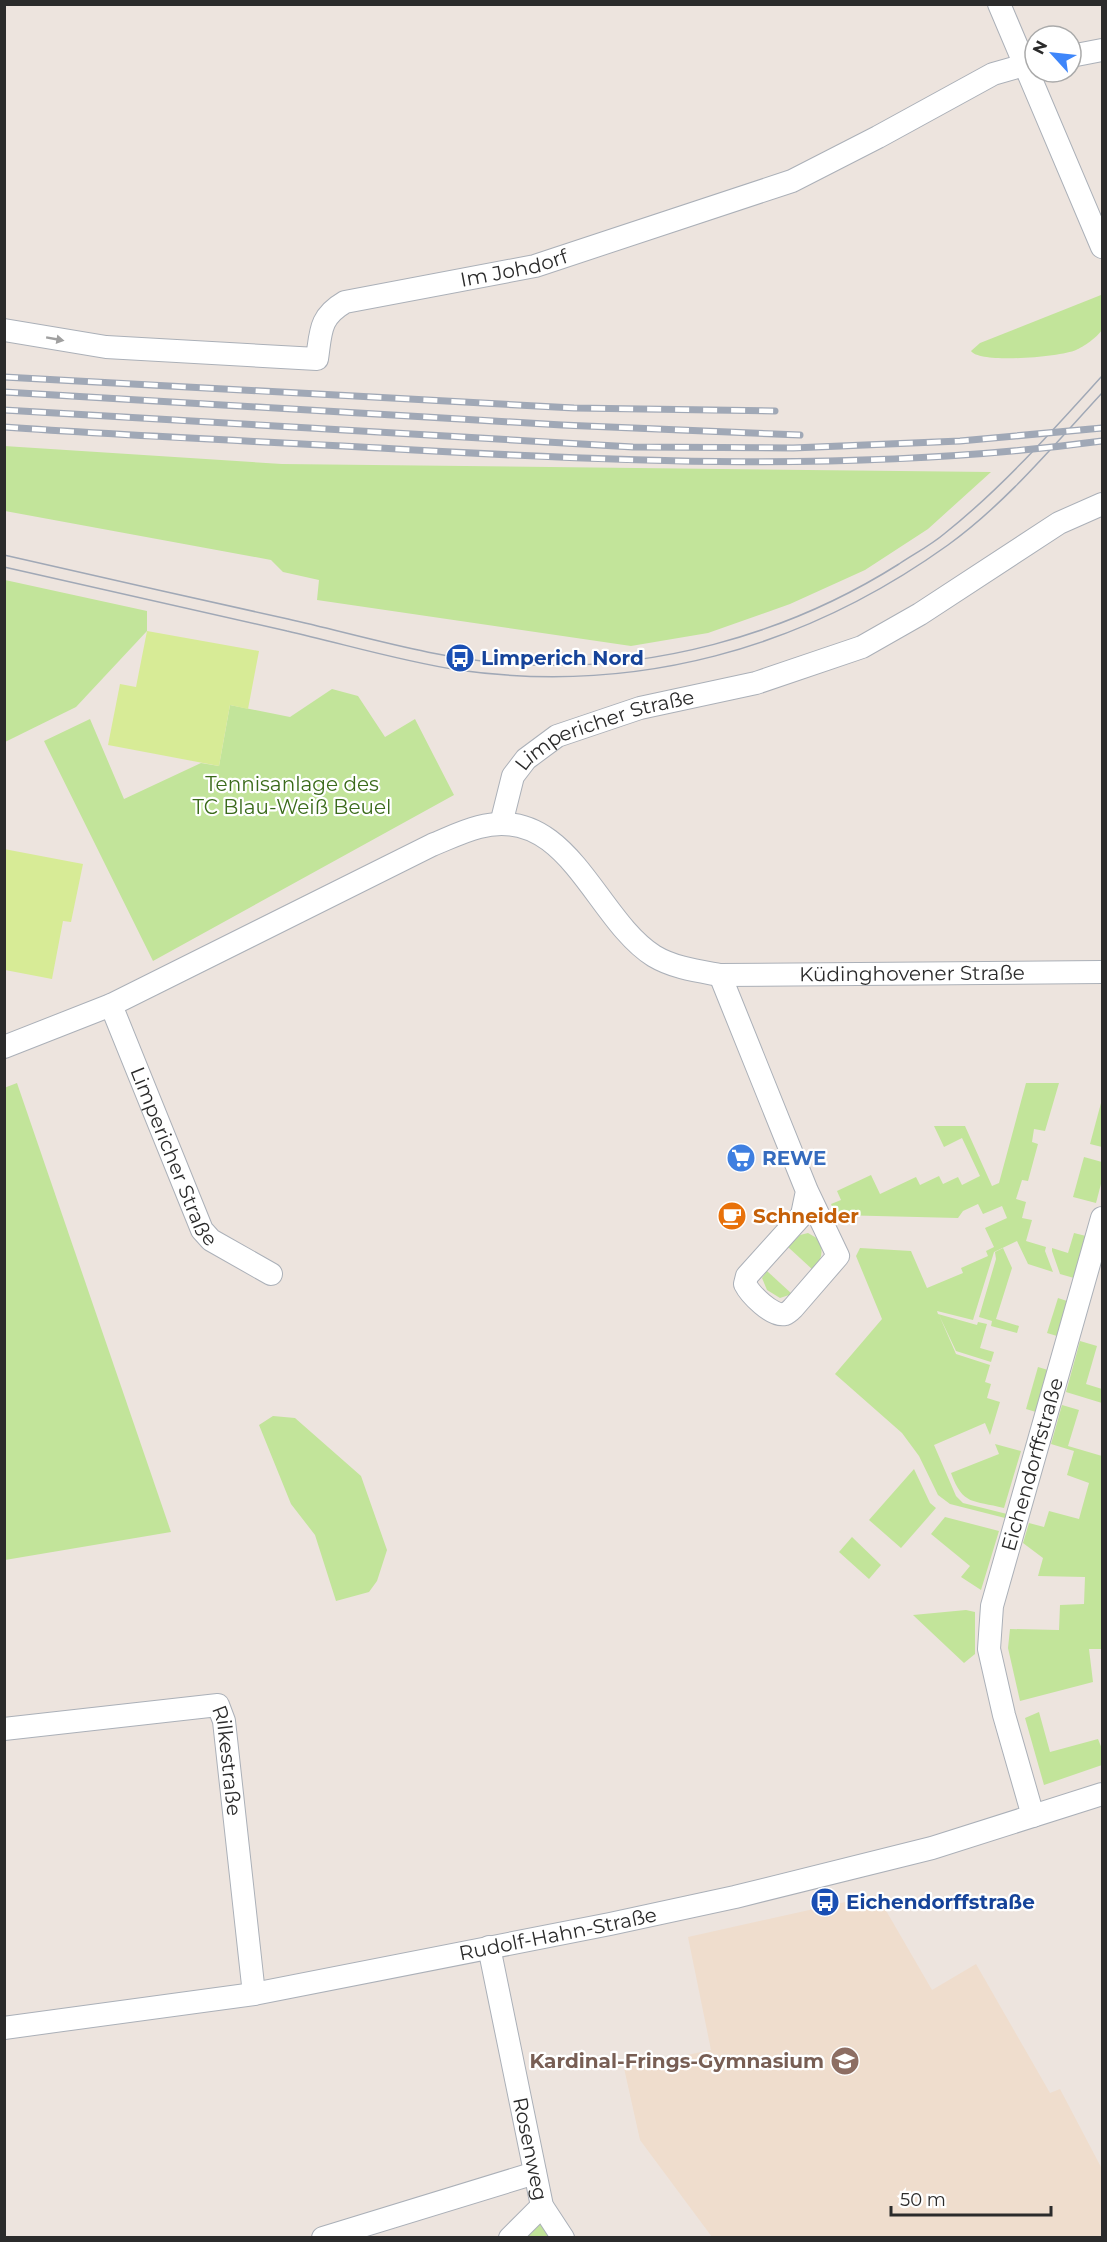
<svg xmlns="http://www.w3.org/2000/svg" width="1107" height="2242" font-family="Montserrat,sans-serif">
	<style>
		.education { fill: #efddcd }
		.green { fill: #c2e49a }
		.pitch { fill: #d7eb96 }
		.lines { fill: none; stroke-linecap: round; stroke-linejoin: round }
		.minor-casing { stroke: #abb0b8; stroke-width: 24 }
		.minor { stroke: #fff; stroke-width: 22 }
		.tram { stroke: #a0a8b6; stroke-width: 1.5 }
		.rail-casing { stroke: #a0a8b6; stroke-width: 7 }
		.rail { stroke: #fff; stroke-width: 4.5; stroke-dasharray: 14; stroke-linecap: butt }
		.oneway { fill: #a0a0a0 }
		.labels { text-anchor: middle; stroke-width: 4.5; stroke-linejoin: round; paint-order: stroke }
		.street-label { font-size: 20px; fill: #2b2b2b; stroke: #fff }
		.transit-label { font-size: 20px; font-weight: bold; fill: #164399; stroke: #fff; text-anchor: start }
		.park-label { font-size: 20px; fill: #3a6a1a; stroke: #fff }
		.shop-label { font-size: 20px; font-weight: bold; fill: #366cbe; stroke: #fff; text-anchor: start }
		.food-label { font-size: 20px; font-weight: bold; fill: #c56008; stroke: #fff; text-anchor: start }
		.education-label { font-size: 20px; font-weight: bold; fill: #785e54; stroke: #fff; text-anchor: end }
	</style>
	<rect width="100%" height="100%" fill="#ede4de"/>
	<path class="education" d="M877,1895L932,1990L976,1964L1050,2093L1060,2089L1102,2169V2237H712L640,2140L624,2068L711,2050L688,1937Z"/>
	<g class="green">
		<path d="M1101,295L1102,330C1096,338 1085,346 1076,350C1060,357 980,364 971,351L980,343Z"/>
		<path d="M4,446L282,464L991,472L928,529L865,570L790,604L708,633L631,646L317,600L319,580L283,572L271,560L5,511Z"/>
		<path d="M5,580L147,611V631L76,707L5,742Z"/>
		<path d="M332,689L358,696L385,737L415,719L454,795L153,961L44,741L90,719L124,799L201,763L219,766L230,705L290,717Z"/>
		<path d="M17,1083L171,1532L5,1560L4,1088Z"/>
		<path d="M1026,1083H1059L1045,1131L1034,1129L1032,1142L1038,1144L1028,1181L1022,1180L1016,1199L1026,1202L1022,1218L1032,1220L1026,1241L1046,1247L1045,1251L1053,1272L1028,1264L1017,1241L994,1252L973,1320L937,1311L938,1314L977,1325L978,1322L987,1324L980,1348L994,1352L991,1362L956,1351L939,1315L956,1354L990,1365L985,1382L991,1384L987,1398L1000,1402L990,1435L985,1423L934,1445L956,1496L963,1503L1007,1514L1005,1518L950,1504L938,1495L919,1456L902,1433L835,1374L882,1319L856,1256L860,1248L911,1251L927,1288L963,1273L961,1268L988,1256L986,1251L994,1247L985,1228L1007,1218L1002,1206L983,1214L978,1204L963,1211L958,1218L836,1215L831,1204L841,1200L837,1191L871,1175L880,1194L916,1177L920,1185L939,1176L943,1184L958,1177L962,1185L980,1176L962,1138L944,1147L934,1126H965L992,1186L999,1183Z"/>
		<path d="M1101,1103H1102V1147L1090,1144Z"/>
		<path d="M1084,1157L1102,1162V1180L1096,1203L1073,1197Z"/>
		<path d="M808,1233L820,1240C823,1253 822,1259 813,1270L788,1247L800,1235Z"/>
		<path d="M1074,1233L1086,1236L1074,1278L1060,1274L1052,1251V1248L1068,1253Z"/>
		<path d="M1003,1248L1012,1268L996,1319L1019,1326L1017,1333L991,1326L992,1321L979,1317L996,1259L995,1252Z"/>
		<path d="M767,1271L792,1294L780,1298L767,1290L762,1278Z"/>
		<path d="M1058,1298L1067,1301L1057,1336L1047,1333Z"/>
		<path d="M1080,1341L1097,1346L1086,1384L1102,1389V1403L1066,1392Z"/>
		<path d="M1038,1367L1048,1370L1036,1412L1026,1409Z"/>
		<path d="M1062,1405L1079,1410L1068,1446L1102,1456V1649H1089L1093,1682L1020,1701L1008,1648L1010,1629L1059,1630L1060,1605L1084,1604L1085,1577L1038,1576L1043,1558L1023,1543L1029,1523L1044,1527L1049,1511L1079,1519L1089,1483L1067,1475L1074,1451L1051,1444Z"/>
		<path d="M273,1416L295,1418L361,1476L387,1550L377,1581L369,1592L336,1601L315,1535L291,1504L259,1425Z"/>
		<path d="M995,1444L1021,1451L1004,1508C973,1500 963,1506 951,1473L999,1454Z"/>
		<path d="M914,1469L930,1503L936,1508L901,1548L869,1520Z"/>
		<path d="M945,1517L999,1531L981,1590L961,1577L970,1566L931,1534Z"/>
		<path d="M852,1537L881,1565L869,1579L839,1552Z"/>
		<path d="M966,1610L975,1612V1654L964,1663L913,1615Z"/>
		<path d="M1039,1712L1050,1752L1098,1739L1102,1749V1765L1044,1785L1025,1718Z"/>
		<path d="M542,2206L563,2238H510Z"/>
	</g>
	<g class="pitch">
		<path d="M147,631L259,651L248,709L230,705L219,766L108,745L120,684L136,687Z"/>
		<path d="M4,849L83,864L71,922L63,921L52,979L5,970Z"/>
	</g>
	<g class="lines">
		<g class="minor-casing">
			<g id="minor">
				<path d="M999,4L1102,247"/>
				<path d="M1071,56L1102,50"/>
				<path id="s1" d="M4,330L106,347L317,359C321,332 319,317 345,302L535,266L792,181L878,137L993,74L1035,62"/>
				<path id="s2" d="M501,824L513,776L526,759L557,736L640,708L756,683L862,647L920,614L1059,523L1102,504"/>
				<path d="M720,975L807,1191L838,1256L793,1308C791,1310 788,1313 785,1314C772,1317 750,1294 745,1284L747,1276L802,1215L807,1191"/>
				<path id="s3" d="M111,1005L202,1230L211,1240L271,1274"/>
				<path id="s4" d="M4,1047L111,1005L432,845C447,839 463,831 479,827C568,803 595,919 654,956C674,968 698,971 720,975L1102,972"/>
				<path id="s5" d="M4,1729L218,1705L224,1721L254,1994"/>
				<path id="s6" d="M1033,1816L1004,1715L989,1649L992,1606L1102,1218"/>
				<path id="s7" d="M489,1947L542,2206L563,2238"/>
				<path id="s8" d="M4,2028L254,1994L610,1924L735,1897L932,1848L1102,1794"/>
				<path d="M323,2238L535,2173"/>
				<path d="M510,2238L542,2206"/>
			</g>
		</g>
		<use href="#minor" class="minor"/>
		<g class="tram">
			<path d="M4,555C99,577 193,598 288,619C363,636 436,659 513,664C648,673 785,636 899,564C914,554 931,545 944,534C1003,487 1052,431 1102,376"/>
			<path d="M4,567C99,589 193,610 287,631C344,644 400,661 458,670C636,695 803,649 948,545C1006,503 1054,445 1102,393"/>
		</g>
		<g class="rail-casing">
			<g id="rail">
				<path d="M4,377L574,408L775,411"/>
				<path d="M4,392L562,425L800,435"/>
				<path d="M4,410L633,447L793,448L960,441L1102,428"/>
				<path d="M4,427C130,436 255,441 380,448C621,462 862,473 1102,441"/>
			</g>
		</g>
		<use href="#rail" class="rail"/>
	</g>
	<defs><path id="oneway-solid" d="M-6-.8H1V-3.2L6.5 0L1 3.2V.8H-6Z" transform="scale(1.5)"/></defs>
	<use class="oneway" href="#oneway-solid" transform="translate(55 339) rotate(10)"/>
	<defs>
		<g id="bus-disc" transform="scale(1.5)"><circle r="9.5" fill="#1a4fb4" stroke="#fff"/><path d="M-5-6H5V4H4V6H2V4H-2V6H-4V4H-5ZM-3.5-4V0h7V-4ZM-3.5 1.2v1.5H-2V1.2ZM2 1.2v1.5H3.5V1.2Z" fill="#fff"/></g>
		<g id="supermarket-disc" transform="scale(1.5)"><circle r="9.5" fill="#3f7fe0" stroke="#fff"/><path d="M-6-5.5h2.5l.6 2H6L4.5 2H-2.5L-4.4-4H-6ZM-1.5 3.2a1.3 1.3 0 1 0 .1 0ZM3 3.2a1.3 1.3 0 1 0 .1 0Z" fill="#fff"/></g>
		<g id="cafe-disc" transform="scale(1.5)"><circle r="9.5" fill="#e8710a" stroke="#fff"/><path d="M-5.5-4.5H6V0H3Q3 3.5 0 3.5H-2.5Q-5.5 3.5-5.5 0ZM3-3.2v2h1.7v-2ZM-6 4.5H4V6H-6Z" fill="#fff"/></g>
		<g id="school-disc" transform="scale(1.5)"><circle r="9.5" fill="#8d6e63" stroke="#fff"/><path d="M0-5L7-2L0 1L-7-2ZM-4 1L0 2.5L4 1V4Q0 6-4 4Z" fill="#fff"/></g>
	</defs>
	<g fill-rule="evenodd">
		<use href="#bus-disc" x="460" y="658"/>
		<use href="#supermarket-disc" x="741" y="1158"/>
		<use href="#cafe-disc" x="732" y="1216"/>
		<use href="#bus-disc" x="825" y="1902"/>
		<use href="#school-disc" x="845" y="2061"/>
	</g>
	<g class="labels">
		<g class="street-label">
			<text dy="7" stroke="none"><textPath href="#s1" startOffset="554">Im Johdorf</textPath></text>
			<text dy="7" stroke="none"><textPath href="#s2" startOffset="156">Limpericher Straße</textPath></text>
			<text dy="7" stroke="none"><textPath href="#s4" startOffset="1016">Küdinghovener Straße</textPath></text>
			<text dy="7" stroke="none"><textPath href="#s3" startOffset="164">Limpericher Straße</textPath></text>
			<text dy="7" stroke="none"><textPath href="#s6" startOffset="363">Eichendorffstraße</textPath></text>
			<text dy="7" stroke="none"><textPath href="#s5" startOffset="272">Rilkestraße</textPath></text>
			<text dy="7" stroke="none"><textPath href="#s8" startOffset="562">Rudolf-Hahn-Straße</textPath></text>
			<text dy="7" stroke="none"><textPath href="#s7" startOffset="206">Rosenweg</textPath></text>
		</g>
		<g class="transit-label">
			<text x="481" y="665">Limperich Nord</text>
			<text x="846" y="1909">Eichendorffstraße</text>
		</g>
		<g class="park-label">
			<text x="292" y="791">Tennisanlage des<tspan x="292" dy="23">TC Blau-Weiß Beuel</tspan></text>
		</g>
		<g class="shop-label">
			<text x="762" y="1165">REWE</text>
		</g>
		<g class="food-label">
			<text x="753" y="1223">Schneider</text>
		</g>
		<g class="education-label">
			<text x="824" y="2068">Kardinal-Frings-Gymnasium</text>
		</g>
	</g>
	<rect width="1107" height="2242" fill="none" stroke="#2b2b2b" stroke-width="12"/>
	<g transform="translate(1053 54) rotate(297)"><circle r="28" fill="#ffffff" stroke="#aaaaaa" stroke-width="1.5"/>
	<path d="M0-4.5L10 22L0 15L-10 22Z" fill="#3e86fa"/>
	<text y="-9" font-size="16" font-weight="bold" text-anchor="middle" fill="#2b2b2b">N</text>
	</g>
	<path d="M891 2206v9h160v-9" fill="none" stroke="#2b2b2b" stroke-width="3"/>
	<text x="900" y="2206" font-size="18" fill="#2b2b2b" stroke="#ffffff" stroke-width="4.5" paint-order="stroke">50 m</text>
</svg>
